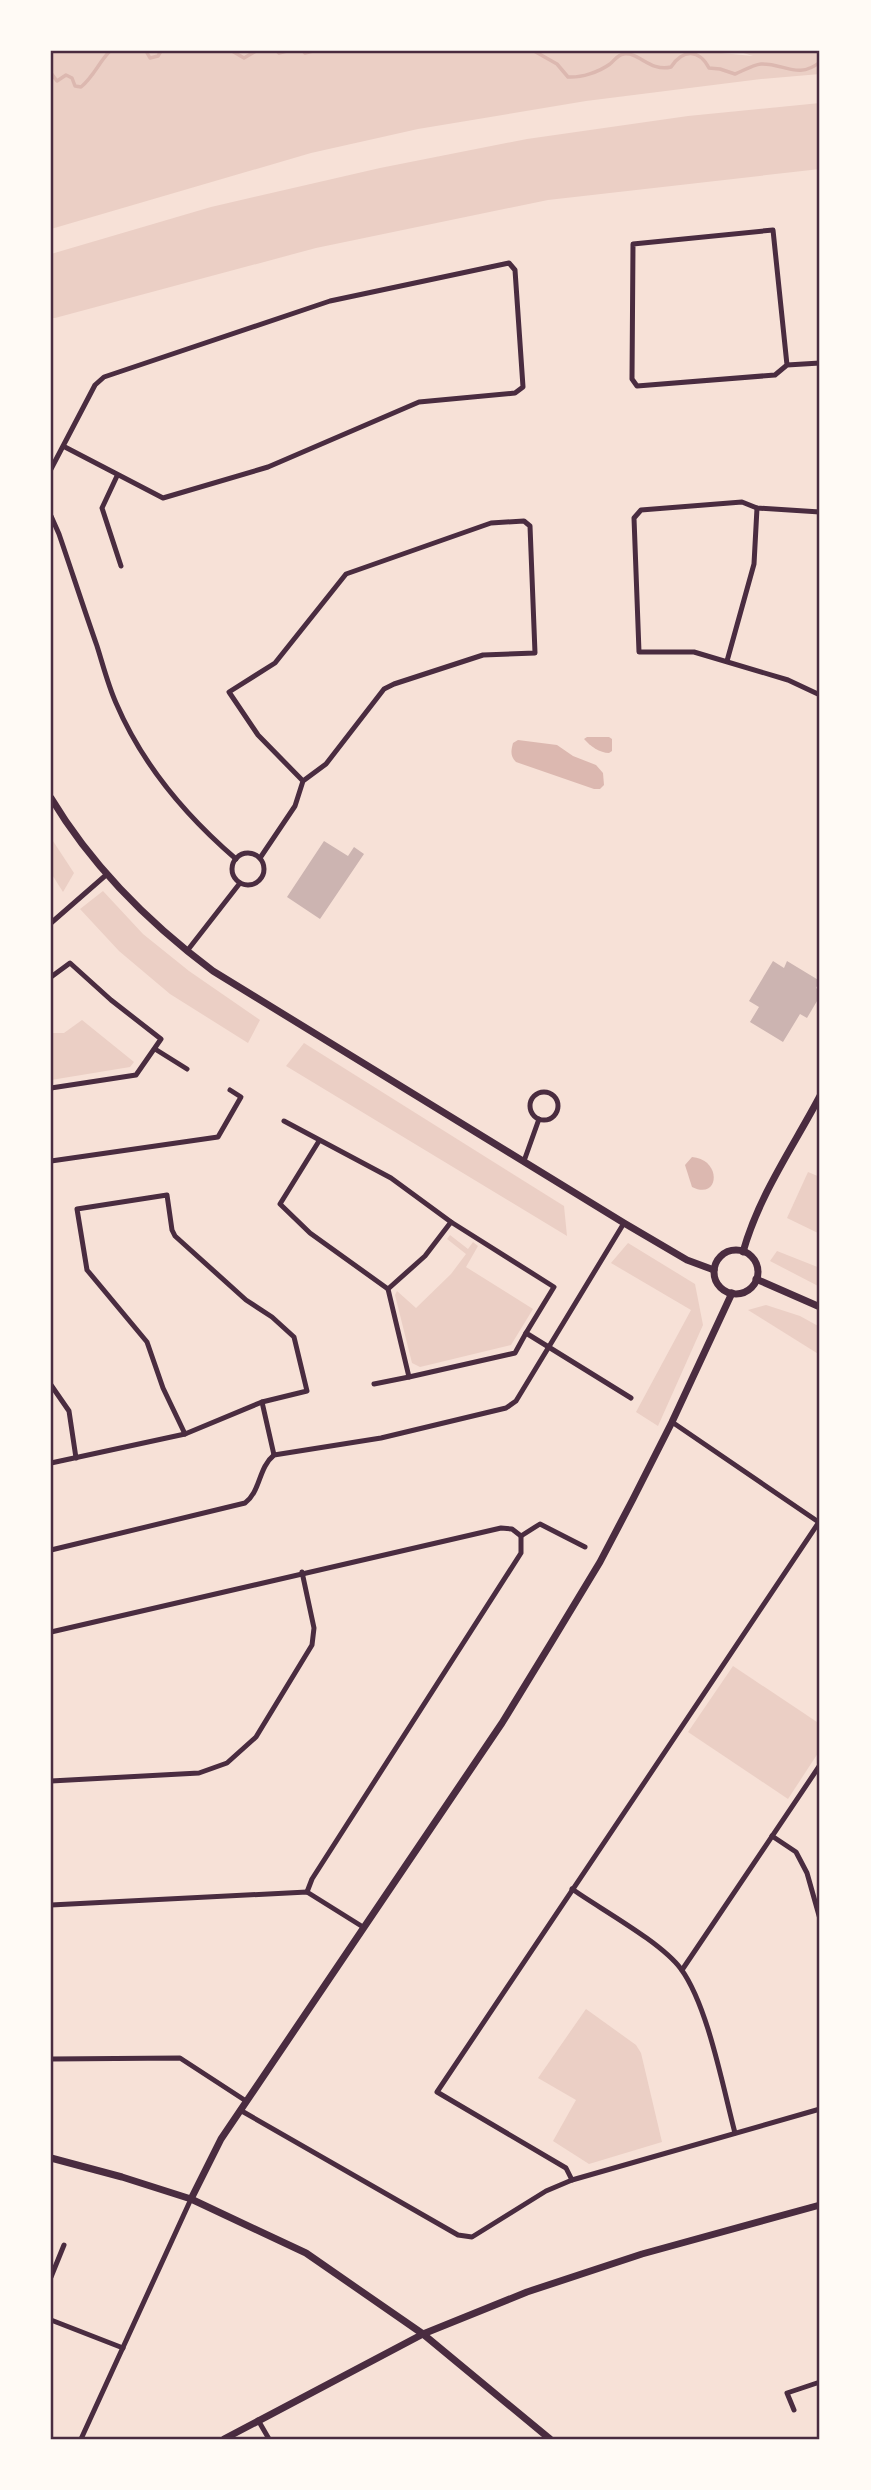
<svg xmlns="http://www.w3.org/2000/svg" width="871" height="2490" font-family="'IBM Plex Sans',sans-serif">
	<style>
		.green { fill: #ebcfc5 }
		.water { fill: #dcb8b0 }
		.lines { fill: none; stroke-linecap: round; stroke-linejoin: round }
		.stream { stroke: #dcb8b0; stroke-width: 3.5 }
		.building { fill: #ccb4b1 }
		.minor { stroke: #4a2c40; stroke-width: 5 }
		.tertiary { stroke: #4a2c40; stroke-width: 7 }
		.neatline { fill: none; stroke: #4a2c40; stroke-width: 2.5 }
	</style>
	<rect width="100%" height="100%" fill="#f7e1d7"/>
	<g class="green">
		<path d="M51,51H700L753,56L737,51H820V74L761,79L586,101L418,129L311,153L51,229Z"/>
		<path d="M820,103V169L548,200L316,248L55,318H51V254L211,207L380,168L527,139L688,116Z"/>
		<path d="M51,838L74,873L63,892L51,873Z"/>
		<path d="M103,891L143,934L189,971L260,1020L248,1043L170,994L119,951L80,909Z"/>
		<path d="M82,1020L134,1062L130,1067L51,1080V1033H64Z"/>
		<path d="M304,1043L564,1206L567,1236L286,1066Z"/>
		<path d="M808,1172L820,1177V1234L787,1218Z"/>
		<path d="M450,1235L468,1249L473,1242L478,1246L466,1267L533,1309L511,1345L420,1367L412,1363L395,1295L397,1291L416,1308L451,1274L466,1254L447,1239Z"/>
		<path d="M628,1243L695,1284L703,1325L658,1426L636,1412L691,1310L611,1263Z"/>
		<path d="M777,1251L820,1268V1287L770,1261Z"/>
		<path d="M766,1305L800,1316L820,1327V1355L748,1310Z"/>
		<path d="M733,1666L820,1724V1750L788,1799L688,1732Z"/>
		<path d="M586,2009L636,2045L641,2053L662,2142L589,2164L553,2141L576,2100L538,2078Z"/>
	</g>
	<g class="water">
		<path d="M587,737H609L612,739V751L609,753C600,753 590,746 584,739Z"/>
		<path d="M518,740L557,745L573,756L596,765L603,773L604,785L600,789H594L516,762C510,756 511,751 513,743Z"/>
		<path d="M692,1157C722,1159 720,1201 692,1187L685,1165Z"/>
	</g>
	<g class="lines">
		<g class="stream">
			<path d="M146,51L150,58L158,56L161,51"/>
			<path d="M232,51L244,58L256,51"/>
			<path d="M277,51L279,53L287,51"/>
			<path d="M303,51L305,53L313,51"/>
			<path d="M534,51L557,64L568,77C581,78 599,72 610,64C615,60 617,55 624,54C639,52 650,72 671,67C683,49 699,49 709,68L720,69L735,74C743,71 752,65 761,64C784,63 798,80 820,62"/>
			<path d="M51,73L57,81L66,75L72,78L75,86L81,87C94,76 99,62 110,51"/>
		</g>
	</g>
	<g class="building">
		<path d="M324,841L348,856L354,847L364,854L320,919L287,897Z"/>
		<path d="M773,961L784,968L787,961L820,981L816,988L820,991V996L807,1018L800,1014L783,1042L750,1022L759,1007L749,1001Z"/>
	</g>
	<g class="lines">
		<g class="minor">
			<path d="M787,365L773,230L633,244L632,379L637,386L775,375L787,365L820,363"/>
			<path d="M51,469L95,385L104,377L330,301L509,263L515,270L523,387L515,393L419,402L268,467L163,498L63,446"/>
			<path d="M117,476L102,508L121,566"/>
			<path d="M820,512L757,508L742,502L641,510L634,518L639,652H694L788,680L820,695"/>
			<path d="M51,516L59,534C72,572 84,609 97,646C103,665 108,685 116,703C142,764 186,816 236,859"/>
			<path d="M727,661L754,564L757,508"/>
			<circle cx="248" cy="869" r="16"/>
			<path d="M260,858L295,806L303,781L326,764L384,689L394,684L483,655L535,653L530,526L524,521L491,523L346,574L275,663L229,692L258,735L303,781"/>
			<path d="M51,923L106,875"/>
			<path d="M187,951L240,883"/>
			<path d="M51,977L70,963L111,1000L161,1039L136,1075L51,1088"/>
			<path d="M155,1049L187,1069"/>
			<circle cx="544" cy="1106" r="14"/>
			<path d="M284,1121L391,1178L451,1222"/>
			<path d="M319,1141L280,1204L310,1233L388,1289L409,1377L515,1353L526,1333"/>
			<path d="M51,1161L218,1137L241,1097L230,1090"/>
			<path d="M524,1161L539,1119"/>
			<path d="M388,1289L425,1256L451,1222L554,1287L526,1333L631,1398"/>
			<path d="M374,1384L409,1377"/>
			<path d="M51,1385L69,1411L76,1458"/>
			<path d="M672,1422L820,1523"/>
			<path d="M185,1434L163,1388L147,1342L87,1270L77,1209L167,1195L172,1230L175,1236L246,1300L272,1317L294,1337L307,1391L262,1402L274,1455"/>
			<path d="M51,1463L185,1434L262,1402"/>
			<path d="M51,1550L245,1503C261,1491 258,1468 274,1455L381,1438L506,1408L516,1401L624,1223"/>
			<path d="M51,1632L501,1528L512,1529L521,1536L540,1524L585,1547"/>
			<path d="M51,1781L199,1773L227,1763L256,1737L312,1645L314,1628L302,1572"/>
			<path d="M772,1836L796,1852L807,1873L820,1919"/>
			<path d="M572,1889C602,1910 661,1942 681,1969C708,2006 723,2088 735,2133"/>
			<path d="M307,1892L312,1879L521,1553V1536"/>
			<path d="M51,1905L307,1892L363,1927"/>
			<path d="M682,1970L820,1765"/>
			<path d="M51,2059L180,2058L246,2101"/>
			<path d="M240,2110L458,2235L472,2237L546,2191L572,2180L820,2109"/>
			<path d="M572,2180L566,2168L437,2092L819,1522"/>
			<path d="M51,2277L64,2245"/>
			<path d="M51,2320L123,2348"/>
			<path d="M794,2410L787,2393L820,2382"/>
			<path d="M258,2420L269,2439"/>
			<path d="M81,2439L191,2199"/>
		</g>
		<g class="tertiary">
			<path d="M51,798C93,868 149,923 213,971L624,1223L687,1260L714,1270"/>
			<circle cx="736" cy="1272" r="22"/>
			<path d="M743,1252C759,1195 793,1147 820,1096"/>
			<path d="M756,1279L820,1307"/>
			<path d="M51,2158L122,2177L191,2199L306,2253L423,2334L550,2439"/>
			<path d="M191,2199L221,2139L502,1723L551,1643L600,1562L633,1499L672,1422L732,1293"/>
			<path d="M224,2439L423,2334L527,2292L642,2254L820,2205"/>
		</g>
	</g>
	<rect width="871" height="2490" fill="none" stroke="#fffaf5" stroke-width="105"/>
	<rect x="52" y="52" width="766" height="2386" class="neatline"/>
</svg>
